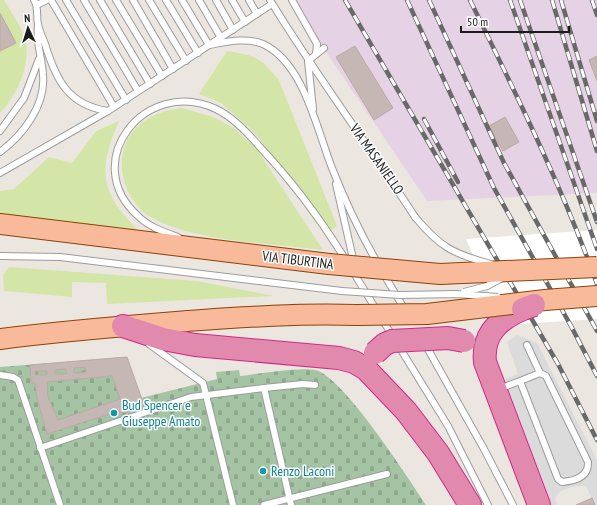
<svg xmlns="http://www.w3.org/2000/svg" width="597" height="505" font-family="'PT Sans Narrow',sans-serif">
	<style>
		.railway { fill: #e5d3e5 }
		.grass { fill: #d4e6a7 }
		.cemetery { fill: url(#cemetery-stones) }
		.parking { fill: #dbdbdb }
		.pier { fill: #fff }
		.building { fill: #c4b7b4; stroke: #bda9a4; fill-rule: evenodd }
		.lines { fill: none; stroke-linecap: round; stroke-linejoin: round }
		.lane-casing { stroke: #9c9c9c; stroke-width: 8 }
		.primary-casing { stroke: #8d4105; stroke-width: 22 }
		.highway-casing { stroke: #cf2987; stroke-width: 24 }
		.lane { stroke: #fff; stroke-width: 6 }
		.primary { stroke: #f8ba9a; stroke-width: 20 }
		.highway { stroke: #e28aae; stroke-width: 22 }
		.rail-casing { stroke: #696969; stroke-width: 4.5 }
		.rail { stroke: #fff; stroke-width: 3; stroke-dasharray: 9; stroke-linecap: butt }
		.lane-bridge-casing { stroke: #9c9c9c; stroke-width: 8; stroke-linecap: butt }
		.primary-bridge-casing { stroke: #8d4105; stroke-width: 22; stroke-linecap: butt }
		.highway-bridge-casing { stroke: #cf2987; stroke-width: 24; stroke-linecap: butt }
		.lane-bridge { stroke: #fff; stroke-width: 6 }
		.primary-bridge { stroke: #f8ba9a; stroke-width: 20 }
		.highway-bridge { stroke: #e28aae; stroke-width: 22 }
		.culture-dot { fill: #0f9aa8; stroke: #fff; stroke-width: 1.5 }
		.labels { text-anchor: middle; stroke-width: 3; stroke-linejoin: round; paint-order: stroke }
		.street-label { font-size: 14px; fill: #1b1b1b; stroke: #fff }
		.culture-label { font-size: 14px; fill: #0d838f; stroke: #fff; text-anchor: start }
	</style>
	<defs>
		<pattern id="cemetery-stones" width="16" height="16" patternUnits="userSpaceOnUse"><rect width="16" height="16" fill="#a5c4a3"/><path d="M2 7V4a2 2 0 0 1 4 0v3zM10 15v-3a2 2 0 0 1 4 0v3z" fill="#8da88c"/></pattern>
	</defs>
	<rect width="100%" height="100%" fill="#ece6e1"/>
	<path class="railway" d="M291,0H597V193L427,201Z"/>
	<g class="grass">
		<path d="M0,0H4C11,12 21,25 25,39C32,64 17,95 0,113Z"/>
		<path d="M227,51C258,56 259,57 279,80L337,226L331,230L253,131L221,103L199,94Z"/>
		<path d="M182,108L213,117L232,127L256,148L323,250C276,244 180,241 143,212C136,205 128,193 125,184C121,171 120,156 126,143C137,120 158,111 182,108Z"/>
		<path d="M119,121C97,171 100,193 140,232L0,214V191L14,189L49,157L72,163L96,131Z"/>
		<path d="M9,267L197,281L274,296L107,304L106,283L72,282V297L4,291L3,275Z"/>
	</g>
	<path class="cemetery" d="M127,357L141,398L217,379L216,372L239,370L240,376C258,374 299,367 315,370C342,375 409,479 426,505H0V367Z"/>
	<path class="parking" d="M517,335L537,343L597,460V505H595L586,486L572,487L560,491L555,499L558,505H547L500,381L518,374L507,342Z"/>
	<path class="pier" d="M597,230V319L503,325L466,239Z"/>
	<g class="building">
		<path d="M0,13L16,43L0,51Z"/>
		<path d="M355,46L393,108L374,120L336,57Z"/>
		<path d="M597,56V81L589,60Z"/>
		<path d="M505,117L519,142L503,151L489,126Z"/>
		<path d="M127,357L144,405L120,414L119,411L47,434L37,398L35,383L31,382L30,365ZM85,367L86,372L74,373V368ZM66,369V374H55V370ZM35,371H47V375H35ZM112,376L120,399L58,420L48,397L47,382Z"/>
		<path d="M592,498L595,505H576Z"/>
	</g>
	<g class="lines">
		<g class="lane-casing">
			<g id="lane">
				<path d="M34,0C39,8 36,15 38,24C39,31 43,38 45,44C56,80 68,105 108,111"/>
				<path d="M51,0L114,107"/>
				<path d="M66,0L126,100"/>
				<path d="M84,0L138,91"/>
				<path d="M100,0L150,84"/>
				<path d="M116,0L162,76"/>
				<path d="M133,0L173,69"/>
				<path d="M149,0L186,61"/>
				<path d="M166,0L198,53"/>
				<path d="M182,0L209,45"/>
				<path d="M199,0L221,38"/>
				<path d="M216,0L233,30"/>
				<path d="M232,0L245,22"/>
				<path d="M249,0L257,14"/>
				<path d="M270,0C315,74 368,144 415,217"/>
				<path d="M292,0L317,44L316,54"/>
				<path d="M37,5L47,0"/>
				<path d="M209,45C226,42 246,37 263,44C304,63 317,130 332,168C345,201 360,233 378,264"/>
				<path d="M313,109L308,61L324,48"/>
				<path d="M0,131L24,98L39,59"/>
				<path d="M0,152C23,135 46,105 43,75C42,56 36,46 38,26"/>
				<path d="M0,173L108,111L272,4"/>
				<path d="M336,184L354,263"/>
				<path d="M178,237C164,232 149,227 138,216C78,162 145,76 216,109C233,117 247,132 259,146C292,181 322,221 347,262"/>
				<path d="M0,256L60,257L342,291"/>
				<path d="M352,270L393,337"/>
				<path d="M383,273L405,310"/>
				<path d="M149,344L203,383L233,505"/>
				<path d="M425,344L484,449L513,505"/>
				<path d="M398,345L448,426L488,505"/>
				<path d="M527,345L540,373"/>
				<path d="M0,375L13,377L18,380L60,505"/>
				<path d="M264,388L291,505"/>
				<path d="M499,389L520,381L558,479L562,482C575,481 589,477 588,462L546,376L540,373L520,381"/>
				<path d="M40,448L191,397L264,388L303,384L315,385"/>
				<path d="M264,505L387,474"/>
			</g>
		</g>
		<g class="primary-casing">
			<g id="primary">
				<path d="M0,224L329,264"/>
				<path d="M0,339C62,331 125,326 187,321C244,317 300,313 357,315"/>
			</g>
		</g>
		<g class="highway-casing">
			<g id="highway">
				<path d="M523,309C499,319 482,334 485,362L539,505"/>
				<path d="M123,326L163,339L195,345L339,358L354,362L366,369L406,411L438,453L470,505"/>
			</g>
		</g>
		<use href="#lane" class="lane"/>
		<use href="#primary" class="primary"/>
		<use href="#highway" class="highway"/>
		<g class="rail-casing">
			<g id="rail">
				<path d="M345,0L558,364L597,440"/>
				<path d="M407,0L494,188L571,326L597,376"/>
				<path d="M429,0L504,163L597,331"/>
				<path d="M470,0C516,94 562,186 597,284"/>
				<path d="M510,0L597,249"/>
				<path d="M520,0L597,222"/>
				<path d="M552,0L597,151"/>
				<path d="M561,0L597,121"/>
				<path d="M592,0L597,15"/>
				<path d="M424,119L458,182"/>
			</g>
		</g>
		<use href="#rail" class="rail"/>
		<g class="lane-bridge-casing">
			<g id="lane-bridge">
				<path d="M415,217C440,247 453,254 491,264"/>
				<path d="M342,291L400,295L456,294L498,297"/>
				<path d="M464,292L487,286L502,278"/>
			</g>
		</g>
		<g class="primary-bridge-casing">
			<g id="primary-bridge">
				<path d="M329,264L440,274L597,267"/>
				<path d="M357,315L427,314L545,300L597,296"/>
			</g>
		</g>
		<g class="highway-bridge-casing">
			<g id="highway-bridge">
				<path d="M523,309L534,305"/>
				<path d="M375,353L385,344L392,341L448,338L464,341"/>
			</g>
		</g>
		<use href="#lane-bridge" class="lane-bridge"/>
		<use href="#primary-bridge" class="primary-bridge"/>
		<use href="#highway-bridge" class="highway-bridge"/>
	</g>
	<g class="culture-dot">
		<circle cx="114" cy="413" r="4"/>
		<circle cx="263" cy="471" r="4"/>
	</g>
	<g class="labels">
		<g class="street-label">
			<text transform="translate(377 159) rotate(55)" y="5">VIA MASANIELLO</text>
			<text transform="translate(298 260) rotate(7)" y="5">VIA TIBURTINA</text>
		</g>
		<g class="culture-label">
			<text x="122" y="410">Bud Spencer e<tspan x="122" dy="16">Giuseppe Amato</tspan></text>
			<text x="271" y="476">Renzo Laconi</text>
		</g>
	</g>
	<g transform="translate(28 28) rotate(356)" stroke="#ffffff" stroke-width="3" paint-order="stroke">
	<path d="M0-3L7 15L0 10L-7 15Z" fill="#1b1b1b"/>
	<text y="-6" font-size="11" font-weight="bold" text-anchor="middle" fill="#1b1b1b">N</text>
	</g>
	<path d="M461 26v6h108v-6" fill="none" stroke="#1b1b1b" stroke-width="2"/>
	<text x="467" y="26" font-size="12" fill="#1b1b1b" stroke="#ffffff" stroke-width="3" paint-order="stroke">50 m</text>
</svg>
